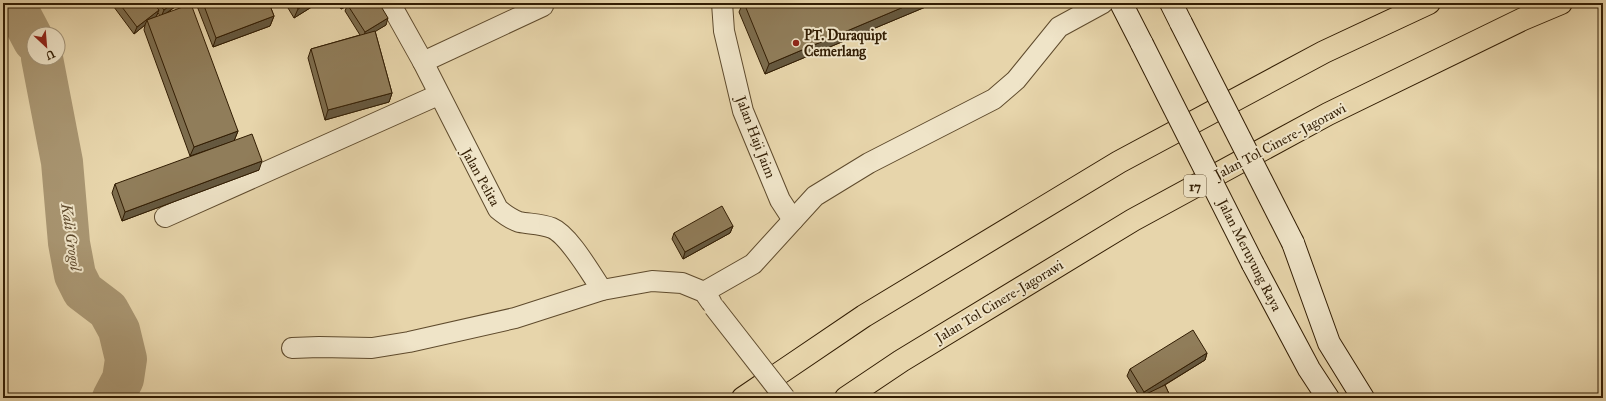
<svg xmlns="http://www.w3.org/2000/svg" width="1606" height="401" font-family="'IM FELL Great Primer',serif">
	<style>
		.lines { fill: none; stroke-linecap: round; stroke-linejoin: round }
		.river { stroke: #a99672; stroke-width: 42 }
		.minor-casing { stroke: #5f4b2d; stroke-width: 22 }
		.secondary-casing { stroke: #321d03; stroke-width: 24 }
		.motorway-casing { stroke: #321d03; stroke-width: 24 }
		.minor { stroke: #efe4c8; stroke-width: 20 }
		.secondary { stroke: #efe4c8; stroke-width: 22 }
		.motorway { stroke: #e7d5ab; stroke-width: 22 }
		.minor-bridge-casing { stroke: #5f4b2d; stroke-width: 22; stroke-linecap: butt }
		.secondary-bridge-casing { stroke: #321d03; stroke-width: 24; stroke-linecap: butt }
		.minor-bridge { stroke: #efe4c8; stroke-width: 20 }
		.secondary-bridge { stroke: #efe4c8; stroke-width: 22 }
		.wall { fill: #7c6c4d; stroke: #321d03; fill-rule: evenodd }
		.shaded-wall { fill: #65583f; stroke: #321d03 }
		.building { fill: #907d5a; stroke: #321d03 }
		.poi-dot { fill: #8f2418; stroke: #efe4c8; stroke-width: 1.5 }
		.labels { text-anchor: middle; stroke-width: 4; stroke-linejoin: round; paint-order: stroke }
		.shield { fill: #efe4c8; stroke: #6b593e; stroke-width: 1 }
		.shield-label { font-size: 13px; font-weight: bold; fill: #321d03 }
		.poi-label { font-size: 14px; font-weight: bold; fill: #321d03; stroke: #efe4c8; text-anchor: start }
		.street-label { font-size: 14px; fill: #321d03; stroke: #efe4c8 }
		.water-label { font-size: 15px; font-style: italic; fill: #5c472a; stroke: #efe4c8 }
	</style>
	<rect width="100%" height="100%" fill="#e7d5ab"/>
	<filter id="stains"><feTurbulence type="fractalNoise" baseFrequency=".005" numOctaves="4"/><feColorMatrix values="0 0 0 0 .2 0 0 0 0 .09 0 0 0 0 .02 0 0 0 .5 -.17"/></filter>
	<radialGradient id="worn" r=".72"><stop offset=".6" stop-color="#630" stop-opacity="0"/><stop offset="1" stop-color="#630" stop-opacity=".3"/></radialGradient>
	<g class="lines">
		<g class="river">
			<path d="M12,3L15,5L34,41"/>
			<path d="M42,58L62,162L69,243L75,275L83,291L108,310L119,330L126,359L123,379L113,398"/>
		</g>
		<g class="minor-casing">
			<g id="minor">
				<path d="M390,3L423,62L498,209C504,214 511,219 519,222C530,224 542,224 552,228C569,235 591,274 602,290"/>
				<path d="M722,3L724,31L743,111L780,200L793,220"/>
				<path d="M423,62L543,6"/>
				<path d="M165,217L438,95"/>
				<path d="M704,292L753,264L815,196L869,163L994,99L1016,80L1059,27L1103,3"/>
				<path d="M292,348L319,347L372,348L409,342L515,318L602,290L652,281L682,283L704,292L711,302"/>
			</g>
		</g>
		<g class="secondary-casing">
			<g id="secondary">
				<path d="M1121,3L1142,44"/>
				<path d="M1171,3L1181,23"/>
				<path d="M1293,243L1329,343L1363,398"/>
				<path d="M1253,264L1309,369L1328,398"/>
			</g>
		</g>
		<g class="motorway-casing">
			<g id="motorway">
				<path d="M743,398L864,316L1119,162L1324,52L1429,3"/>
				<path d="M846,398L901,361L1133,220L1328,114L1523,19L1561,3"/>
			</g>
		</g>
		<use href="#minor" class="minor"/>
		<use href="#secondary" class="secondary"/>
		<use href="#motorway" class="motorway"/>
		<g class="minor-bridge-casing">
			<path id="minor-bridge" d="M714,307L785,398"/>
		</g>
		<g class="secondary-bridge-casing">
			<g id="secondary-bridge">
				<path d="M1181,23L1293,243"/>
				<path d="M1142,44L1253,264"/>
			</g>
		</g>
		<use href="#minor-bridge" class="minor-bridge"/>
		<use href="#secondary-bridge" class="secondary-bridge"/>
	</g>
	<g class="wall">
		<path d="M111,3H180L166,14L238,131L234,141L190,156L144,30L145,25L134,34ZM158,13L160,16L156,17Z"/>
		<path d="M199,3H269L274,16L270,26L213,47L197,6Z"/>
		<path d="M285,3H318L294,18Z"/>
		<path d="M337,3H379L386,25L375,31L392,93L389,102L325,120L308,58L311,49L360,35L345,11L347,6L341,9Z"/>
		<path d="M743,3H935L765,74L739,12Z"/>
		<path d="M259,170L122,221L112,193L115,184Z"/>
		<path d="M733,226L730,233L683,259L672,239L674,233Z"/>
		<path d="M1207,353L1205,360L1165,385L1171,398H1139L1140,397L1127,376L1130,369Z"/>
	</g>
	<g class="shaded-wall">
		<path d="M173,3H180L161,17L164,10Z"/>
		<path d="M307,3H318L294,18L298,9Z"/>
		<path d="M347,3H351L347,4V6L341,9L342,6Z"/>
		<path d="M913,3H935L765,74L769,64Z"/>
		<path d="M159,10L156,17L147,20L145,25L134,34L137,27Z"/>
		<path d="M274,16L270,26L213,47L216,38Z"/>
		<path d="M388,18L386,25L363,39L365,32Z"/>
		<path d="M392,93L389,102L325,120L328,110Z"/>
		<path d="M238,131L234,141L190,156L194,147Z"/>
		<path d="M262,161L259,170L122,221L125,212Z"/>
		<path d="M733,226L730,233L683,259L685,252Z"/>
		<path d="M1207,353L1205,360L1143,398H1142L1144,392Z"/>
	</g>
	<g class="building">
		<path d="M119,3H153L159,10L137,27Z"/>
		<path d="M158,3H173L164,10Z"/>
		<path d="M203,3H269L274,16L216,38Z"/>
		<path d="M294,3H307L298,9Z"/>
		<path d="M341,3H347L342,6Z"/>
		<path d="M349,3H379L388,18L365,32L347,4Z"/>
		<path d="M744,3H913L769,64Z"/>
		<path d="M191,4L238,131L194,147L147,20Z"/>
		<path d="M375,31L392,93L328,110L311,49Z"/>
		<path d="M252,134L262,161L125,212L115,184Z"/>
		<path d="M722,206L733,226L685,252L674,233Z"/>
		<path d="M1193,330L1207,353L1144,392L1130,369Z"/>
		<path d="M1165,385L1171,398H1140V397Z"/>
	</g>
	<circle class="poi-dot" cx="796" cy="43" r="4"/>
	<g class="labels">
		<rect class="shield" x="1184" y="175" width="22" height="22" rx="3"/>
		<g class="shield-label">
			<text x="1195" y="191">17</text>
		</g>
		<g class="poi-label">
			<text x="804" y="40">PT. Duraquipt<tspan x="804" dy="16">Cemerlang</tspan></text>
		</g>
		<g class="street-label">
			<text transform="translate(756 137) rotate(69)" y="5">Jalan Haji Jaim</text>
			<text transform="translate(1280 141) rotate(-28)" y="5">Jalan Tol Cinere-Jagorawi</text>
			<text transform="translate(481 177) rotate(61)" y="5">Jalan Pelita</text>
			<text transform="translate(1250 255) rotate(63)" y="5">Jalan Meruyung Raya</text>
			<text transform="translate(999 301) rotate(-31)" y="5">Jalan Tol Cinere-Jagorawi</text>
		</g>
		<g class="water-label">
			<text transform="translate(71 237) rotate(82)" y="5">Kali Grogol</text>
		</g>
	</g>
	<rect width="1606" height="401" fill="none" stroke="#e7d5ab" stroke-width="16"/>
	<rect x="4" y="4" width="1598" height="393" fill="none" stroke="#321d03" stroke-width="2"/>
	<rect x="8" y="8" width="1590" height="385" fill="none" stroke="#321d03"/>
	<g transform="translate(46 46) rotate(154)"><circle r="19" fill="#efe4c8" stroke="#a39479"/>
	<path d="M0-3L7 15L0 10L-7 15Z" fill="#8f2418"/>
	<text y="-6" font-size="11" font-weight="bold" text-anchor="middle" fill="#321d03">U</text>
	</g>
	<rect width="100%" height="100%" filter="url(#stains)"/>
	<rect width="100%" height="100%" fill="url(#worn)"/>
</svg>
